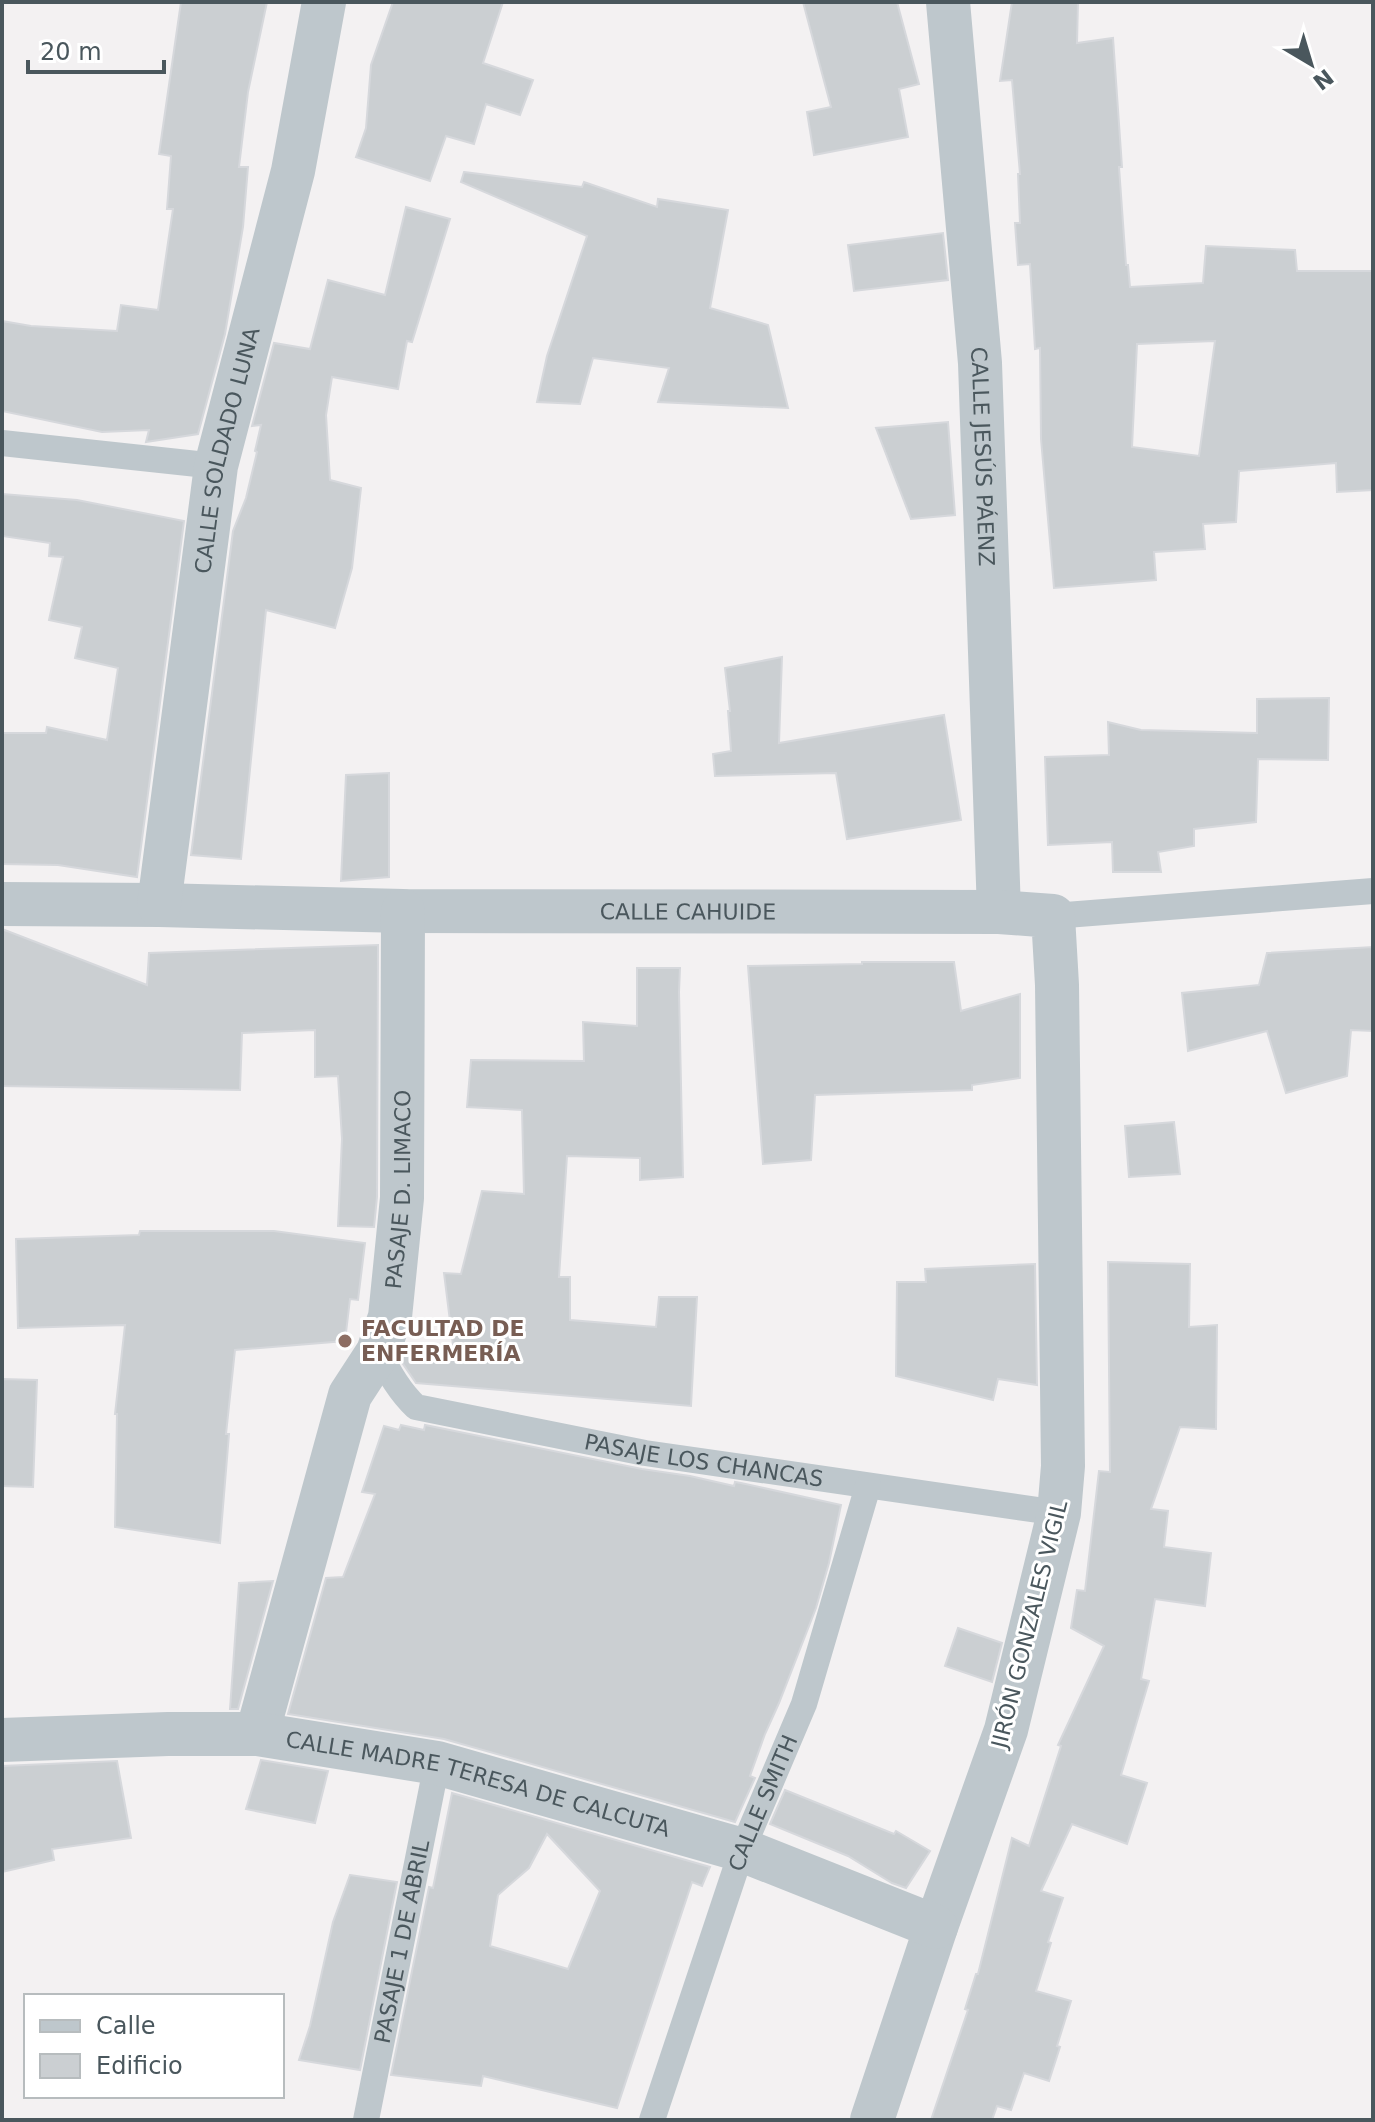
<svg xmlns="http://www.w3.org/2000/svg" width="1375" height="2122" font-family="'DejaVu Sans',sans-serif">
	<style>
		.building { fill: #cbcfd2; stroke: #d6d8dc; stroke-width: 2; fill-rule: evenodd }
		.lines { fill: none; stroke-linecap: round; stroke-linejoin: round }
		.lane { stroke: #bec7cc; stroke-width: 26 }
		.street { stroke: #bec7cc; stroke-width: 44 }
		.education-dot { fill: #8d6e63; stroke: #fff; stroke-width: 3 }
		.labels { text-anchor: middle; stroke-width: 6; stroke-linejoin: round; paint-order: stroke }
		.street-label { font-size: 22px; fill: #4a575d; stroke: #fff }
		.education-label { font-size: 22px; font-weight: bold; fill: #785e54; stroke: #fff; text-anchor: start }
	</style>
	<rect width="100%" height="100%" fill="#f3f1f2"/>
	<g class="building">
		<path d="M181,2H267L248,92L239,167H248L243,227L225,334L198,434L146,442L149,430L102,432L2,411V321L31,326L117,331L121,305L158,310L173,209H167L171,156L159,154Z"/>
		<path d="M393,2H503L483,63L533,80L520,115L486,104L474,144L446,136L430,181L356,157L366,128L371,65Z"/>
		<path d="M803,2H897L919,84L899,89L908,137L814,155L807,112L831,107Z"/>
		<path d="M1012,2H1078L1077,43L1113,38L1122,167H1119L1126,265H1128L1130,287L1203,283L1206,246L1295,250L1297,271H1373V490L1337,492L1336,463L1239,471L1236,522L1203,524L1205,549L1154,552L1156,580L1054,588L1041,439L1040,348L1035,349L1030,264L1018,265L1015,223H1020L1018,174H1020L1012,80L1000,81ZM1215,341L1199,456L1132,447L1137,344Z"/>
		<path d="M464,172L582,187L584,182L657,207L658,199L728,210L710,308L768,325L788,408L658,402L669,368L593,358L580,404L537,402L547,356L587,236L461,182Z"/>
		<path d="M406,207L450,219L412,342L407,341L398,389L332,377L326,415L330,480L361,488L352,568L335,628L266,610L241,859L191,855L233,531L246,498L257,452L255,451L261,425L252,426L274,343L310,349L328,280L385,295Z"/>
		<path d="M943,233L948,280L854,291L848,245Z"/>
		<path d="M948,422L955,515L911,519L876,428Z"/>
		<path d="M2,494L77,500L184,521L137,877L58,865L2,864V733H46L47,727L107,740L118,668L75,658L82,627L49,620L63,557L49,556L50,543L2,536Z"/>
		<path d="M782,657L779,743L944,715L961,820L847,839L836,773L715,776L713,754L731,751L728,711H730L725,668Z"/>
		<path d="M1329,698L1328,760L1258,759L1256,822L1194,829V846L1158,852L1161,872H1113L1112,842L1048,845L1045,757L1109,755L1108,722L1141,730L1257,733V699Z"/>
		<path d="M389,773V877L341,881L346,775Z"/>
		<path d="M2,929L147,985L149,953L378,945L377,1197L374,1227L338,1226L342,1139L338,1076L315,1077V1030L242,1033L240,1090L2,1086Z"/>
		<path d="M1373,947V1031L1351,1030L1347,1076L1286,1093L1267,1031L1188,1051L1182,993L1259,985L1267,953Z"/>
		<path d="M862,962H954L961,1011L1020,994V1078L972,1085V1090L815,1095L811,1160L763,1164L748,966L862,964Z"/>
		<path d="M637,968H680L679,992L683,1177L640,1180V1158L567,1156L559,1277H570V1320L656,1327L659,1297H697L691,1406L416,1383L401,1361L404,1353H454L444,1273L461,1274L482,1191L524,1194L522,1110L467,1107L471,1060L584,1061L583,1022L637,1026Z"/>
		<path d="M1174,1122L1180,1174L1129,1177L1125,1126Z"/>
		<path d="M140,1231H274L365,1243L358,1300L350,1299L345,1341L235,1350L226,1434H229L220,1543L115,1527L117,1414H115L125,1325L18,1328L16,1239L139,1235Z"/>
		<path d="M1108,1262L1190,1264L1189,1327L1217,1325L1216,1429L1180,1427L1151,1509L1168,1511L1164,1547L1211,1553L1205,1606L1155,1599L1141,1679L1149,1681L1121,1775L1147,1783L1127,1844L1072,1824L1041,1891L1063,1898L1048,1942L1051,1943L1036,1991L1071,2001L1057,2046L1060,2047L1049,2081L1024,2073L1011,2110L997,2106L992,2120H931L968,2010L965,2009L976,1974H978L1012,1838L1029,1846L1061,1746L1058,1745L1104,1646L1071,1628L1077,1590L1085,1591L1099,1471L1110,1472Z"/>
		<path d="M1035,1264L1037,1385L998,1379L993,1400L896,1376L897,1282H926L925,1269Z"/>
		<path d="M2,1379L37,1380L33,1487L2,1486Z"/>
		<path d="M401,1425L424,1430L425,1425L642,1469L690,1476L734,1486L735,1482L741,1483L841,1505L829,1563L816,1608L779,1703L765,1734L750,1776L755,1778L735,1822L444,1739L288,1714L326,1578L343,1577L375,1494L362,1492L384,1426L399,1430Z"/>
		<path d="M273,1581L238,1709H230L239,1583Z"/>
		<path d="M958,1628L1002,1643L992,1682L945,1666Z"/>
		<path d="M261,1760L328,1771L315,1823L246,1809Z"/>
		<path d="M117,1761L131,1838L52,1849L54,1860L2,1872V1766Z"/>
		<path d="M785,1790L894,1834L896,1831L930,1851L906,1888L892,1883L848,1856L770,1824Z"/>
		<path d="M452,1793L710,1867L702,1886L692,1882L617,2108L483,2076L481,2086L391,2075L429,1887L433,1888ZM547,1834L600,1891L568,1969L490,1946L498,1895L529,1868Z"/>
		<path d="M350,1875L397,1882L360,2070L299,2060L310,2026L333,1922Z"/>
	</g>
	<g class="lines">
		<g class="lane">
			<path d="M2,443L216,466"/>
			<path d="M1053,916L1373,891"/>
			<path id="s1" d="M378,1352C389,1372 399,1391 416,1407L645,1453L1059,1513"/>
			<path id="s2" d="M366,2120L437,1763"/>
			<path id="s3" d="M652,2120L742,1850L804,1704L868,1486"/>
		</g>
		<g class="street">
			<path id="s4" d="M948,2L980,363L999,912"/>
			<path id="s5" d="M2,904L159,905L403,911L999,912L1053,916L1057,985L1063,1466L1059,1513L1006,1730L936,1927L872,2120"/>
			<path id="s6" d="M159,905L216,466L293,171L324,2"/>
			<path id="s7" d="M257,1734L350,1395L378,1352L390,1317L402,1198L403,911"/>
			<path id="s8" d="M2,1740L168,1734H257L437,1763L742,1850L936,1927"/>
		</g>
	</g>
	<circle class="education-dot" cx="345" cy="1341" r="8"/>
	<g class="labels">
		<g class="street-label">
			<text dy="8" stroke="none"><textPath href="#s6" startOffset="460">CALLE SOLDADO LUNA</textPath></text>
			<text dy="8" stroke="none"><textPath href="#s4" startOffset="456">CALLE JESÚS PÁENZ</textPath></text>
			<text dy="8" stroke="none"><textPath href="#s5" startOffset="686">CALLE CAHUIDE</textPath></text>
			<text dy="8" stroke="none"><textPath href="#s7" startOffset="568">PASAJE D. LIMACO</textPath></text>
			<text dy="8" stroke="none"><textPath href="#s1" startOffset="360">PASAJE LOS CHANCAS</textPath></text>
			<text transform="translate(1029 1624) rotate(-76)" y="8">JIRÓN GONZALES VIGIL</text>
			<text dy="8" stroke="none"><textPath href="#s8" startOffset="482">CALLE MADRE TERESA DE CALCUTA</textPath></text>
			<text dy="8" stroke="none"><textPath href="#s3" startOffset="336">CALLE SMITH</textPath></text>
			<text dy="8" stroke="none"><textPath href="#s2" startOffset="182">PASAJE 1 DE ABRIL</textPath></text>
		</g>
		<g class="education-label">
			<text x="361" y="1336">FACULTAD DE<tspan x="361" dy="25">ENFERMERÍA</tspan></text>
		</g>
	</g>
	<rect width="1375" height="2122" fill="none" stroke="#4a575d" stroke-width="8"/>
	<rect x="24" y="1994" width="260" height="104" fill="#ffffff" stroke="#b7bcbe" stroke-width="2"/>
	<rect x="40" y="2020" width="40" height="12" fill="#bec7cc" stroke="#b7bcbe" stroke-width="2"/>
	<text x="96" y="2034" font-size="24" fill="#4a575d">Calle</text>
	<rect x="40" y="2054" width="40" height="24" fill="#cbcfd2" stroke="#b7bcbe" stroke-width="2"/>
	<text x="96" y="2074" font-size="24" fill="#4a575d">Edificio</text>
	<g transform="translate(1311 64) rotate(142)" stroke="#ffffff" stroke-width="6" paint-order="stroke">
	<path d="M0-6L14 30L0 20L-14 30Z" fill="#4a575d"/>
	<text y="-12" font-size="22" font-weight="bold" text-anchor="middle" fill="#4a575d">N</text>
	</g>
	<path d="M28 60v12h136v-12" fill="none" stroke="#4a575d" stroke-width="4"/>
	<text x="40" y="60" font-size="24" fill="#4a575d" stroke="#ffffff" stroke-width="6" paint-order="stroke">20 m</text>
</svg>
